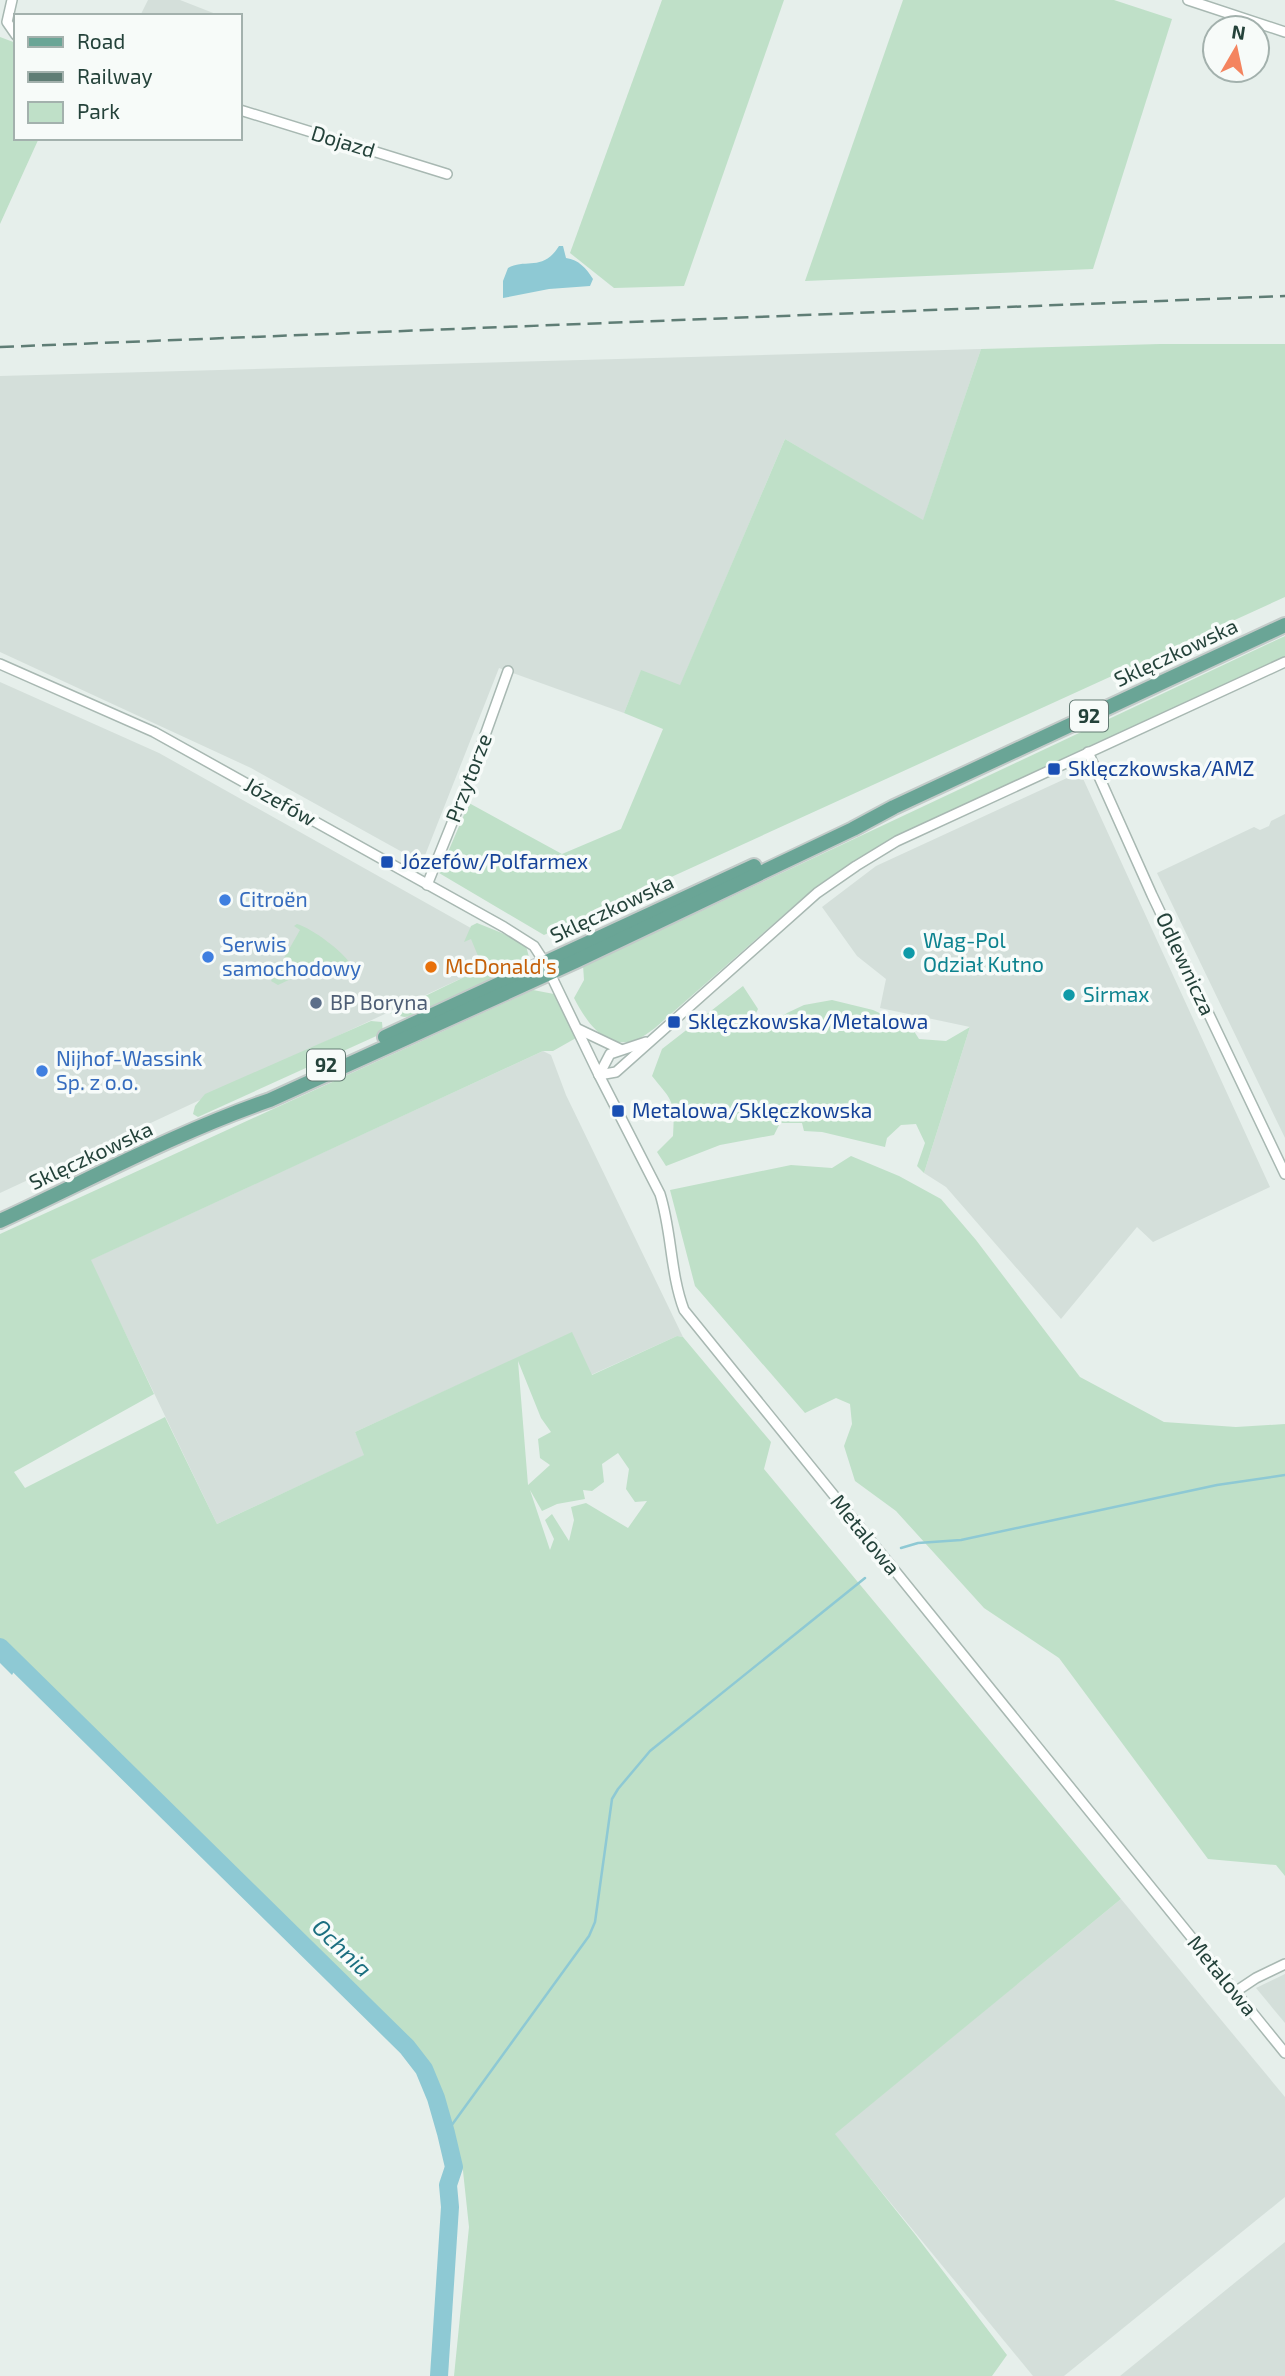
<svg xmlns="http://www.w3.org/2000/svg" width="1285" height="2376" font-family="'Exo 2',sans-serif">
	<style>
		.built { fill: #d4dfda }
		.green { fill: #bfe0c8; fill-rule: evenodd }
		.water { fill: #8ec9d4 }
		.lines { fill: none; stroke-linecap: round; stroke-linejoin: round }
		.stream { stroke: #8ec9d4; stroke-width: 2.5 }
		.river { stroke: #8ec9d4; stroke-width: 18 }
		.street-casing { stroke: #a8b8b2; stroke-width: 12 }
		.primary-casing { stroke: #c2cac8; stroke-width: 18 }
		.street { stroke: #fff; stroke-width: 9 }
		.primary { stroke: #6aa596; stroke-width: 14 }
		.rail { stroke: #5f7d75; stroke-width: 2.5; stroke-dasharray: 14 7; stroke-linecap: butt }
		.transit-dot { fill: #1a4fb4; stroke: #f7fbf9; stroke-width: 2.5 }
		.shop-dot { fill: #3f7fe0; stroke: #f7fbf9; stroke-width: 2.5 }
		.culture-dot { fill: #0f9aa8; stroke: #f7fbf9; stroke-width: 2.5 }
		.food-dot { fill: #e8710a; stroke: #f7fbf9; stroke-width: 2.5 }
		.service-dot { fill: #5c6f8a; stroke: #f7fbf9; stroke-width: 2.5 }
		.labels { text-anchor: middle; stroke-width: 7; stroke-linejoin: round; paint-order: stroke }
		.shield { fill: #f7fbf9; stroke: #637a73; stroke-width: 2 }
		.shield-label { font-size: 19px; font-weight: bold; fill: #24423a }
		.street-label { font-size: 21px; fill: #24423a; stroke: #f7fbf9 }
		.transit-label { font-size: 21px; fill: #164399; stroke: #f7fbf9; text-anchor: start }
		.shop-label { font-size: 21px; fill: #366cbe; stroke: #f7fbf9; text-anchor: start }
		.culture-label { font-size: 21px; fill: #0d838f; stroke: #f7fbf9; text-anchor: start }
		.food-label { font-size: 21px; fill: #c56008; stroke: #f7fbf9; text-anchor: start }
		.service-label { font-size: 21px; fill: #4e5e75; stroke: #f7fbf9; text-anchor: start }
		.water-label { font-size: 23px; font-style: italic; fill: #1c6f80; stroke: #f7fbf9 }
	</style>
	<rect width="100%" height="100%" fill="#e6efeb"/>
	<g class="built">
		<path d="M148,0H180L221,16H140Z"/>
		<path d="M981,349L923,521L785,439L680,686L641,671L624,713L499,668L422,863L251,768L0,652V376Z"/>
		<path d="M0,682L159,753L512,951L518,952L0,1193Z"/>
		<path d="M1080,772L1270,1187L1153,1242L1137,1227L1061,1319L946,1187L924,1173L970,1027L880,1008L886,979L857,956L822,907L876,866Z"/>
		<path d="M1285,814V1138L1157,873L1254,827L1260,830L1269,826L1271,821Z"/>
		<path d="M543,1051L551,1055L566,1095L683,1337L677,1336L591,1375L572,1333L355,1432L365,1455L217,1524L90,1260Z"/>
		<path d="M1121,1899L1285,2097V2197L1064,2376H1033L834,2134Z"/>
		<path d="M1285,1974V2023L1256,1988Z"/>
		<path d="M1285,2242V2376H1120Z"/>
	</g>
	<g class="green">
		<path d="M662,0H784L684,286L614,288L570,253Z"/>
		<path d="M903,0H1114L1172,19L1093,269L805,281Z"/>
		<path d="M0,37L16,43V138H39L0,224Z"/>
		<path d="M1160,344H1285V597L544,935L439,873L469,803L562,854L621,829L663,729L624,713L641,670L680,685L785,439L923,520L981,349Z"/>
		<path d="M1285,636V657L895,838L848,866L803,898L655,1028C649,1032 643,1037 636,1040C605,1051 586,1021 574,998L584,980L583,965L663,929Z"/>
		<path d="M477,923L502,933L526,946L529,957L526,963L414,1016L404,1017L390,1013L483,968L471,939L464,942L471,926Z"/>
		<path d="M297,924C312,928 345,953 352,966L347,971L338,965L325,963L278,985L271,981L300,930L294,926Z"/>
		<path d="M743,986L758,1009L748,1029L766,1028L787,1013L804,1005L832,1000L873,1010L912,1028L919,1039L946,1041L970,1027L924,1173L917,1166L925,1143L916,1124L901,1125L887,1138L885,1147L822,1132L804,1131L802,1123H780L774,1135L720,1145L666,1166L657,1152L673,1136C675,1100 673,1102 652,1076L662,1049Z"/>
		<path d="M533,990L554,994L576,1038L553,1051H543L91,1260L154,1394L14,1472L25,1488L165,1417L217,1524L364,1455L355,1432L572,1332L592,1375L677,1336L683,1337L771,1442L764,1469L1121,1899L835,2134L914,2233L1007,2355L992,2376H454L469,2227L463,2171L452,2123L447,2122L422,2062L408,2040L290,1929L207,1841L159,1795L118,1759L86,1722L0,1639V1234ZM518,1361L541,1418L551,1432L538,1439L540,1458L550,1465L528,1485ZM618,1453L629,1469L626,1489L635,1502L647,1501L628,1528L586,1503L571,1507L574,1520L569,1541L552,1514L545,1520L554,1539L550,1550L530,1490L542,1511L557,1504L585,1499L583,1490L592,1491L604,1482L602,1464Z"/>
		<path d="M371,1021L382,1022L383,1033L198,1117L193,1114L195,1106L205,1094Z"/>
		<path d="M851,1156L899,1176L941,1199L976,1240L1080,1377L1164,1422L1236,1427L1285,1424V1876L1276,1865L1208,1859L1059,1658L984,1608L896,1511L855,1481L844,1446L852,1424L850,1404L836,1398L805,1413L695,1286L670,1190L791,1165L832,1168Z"/>
	</g>
	<g class="water">
		<path d="M559,246H563L566,258C579,260 586,268 593,279L590,286L549,289L503,298V281L508,268C526,258 543,272 559,246Z"/>
		<path d="M0,1639L21,1659L12,1675L0,1663Z"/>
	</g>
	<g class="lines">
		<g class="stream">
			<path d="M901,1548L918,1543L961,1540L1217,1485L1285,1475"/>
			<path d="M446,2133L589,1936L595,1922L612,1799L618,1789L650,1751L865,1578"/>
		</g>
		<path class="river" d="M0,1647L407,2047L424,2069L436,2098L446,2133L454,2167L448,2185L450,2207L439,2376"/>
		<g class="street-casing">
			<g id="street">
				<path d="M12,0L7,22L16,35"/>
				<path d="M1188,0L1285,32"/>
				<path d="M240,110L447,174"/>
				<path d="M0,664L154,732L504,927L534,946L545,963L599,1075L660,1194C672,1232 670,1273 684,1310L1285,2053"/>
				<path d="M1088,752L1152,895L1285,1174"/>
				<path d="M427,885L465,791L508,671"/>
				<path d="M578,1029L620,1049"/>
				<path d="M599,1075L616,1072L817,893L856,866L897,841L1285,662"/>
				<path d="M599,1075L610,1054L646,1042"/>
				<path d="M1235,1992L1256,1978L1285,1964"/>
			</g>
		</g>
		<g class="primary-casing">
			<g id="primary">
				<path d="M385,1037L754,866"/>
				<path d="M0,1221C89,1180 177,1132 270,1100L576,961L853,829L894,807L1285,625"/>
			</g>
		</g>
		<use href="#street" class="street"/>
		<use href="#primary" class="primary"/>
		<path class="rail" d="M0,347L1285,296"/>
	</g>
	<g class="transit-dot">
		<rect x="1047" y="762" width="14" height="14" rx="3.5"/>
		<rect x="380" y="855" width="14" height="14" rx="3.5"/>
		<rect x="667" y="1015" width="14" height="14" rx="3.5"/>
		<rect x="611" y="1104" width="14" height="14" rx="3.5"/>
	</g>
	<g class="shop-dot">
		<circle cx="225" cy="900" r="7"/>
		<circle cx="208" cy="957" r="7"/>
		<circle cx="42" cy="1071" r="7"/>
	</g>
	<g class="culture-dot">
		<circle cx="909" cy="953" r="7"/>
		<circle cx="1069" cy="995" r="7"/>
	</g>
	<circle class="food-dot" cx="431" cy="967" r="7"/>
	<circle class="service-dot" cx="316" cy="1003" r="7"/>
	<g class="labels">
		<g class="shield">
			<rect x="1070" y="700.5" width="38" height="31" rx="5"/>
			<rect x="307" y="1049.5" width="38" height="31" rx="5"/>
		</g>
		<g class="shield-label">
			<text x="1089" y="723">92</text>
			<text x="326" y="1072">92</text>
		</g>
		<g class="street-label">
			<text transform="translate(343 142) rotate(17)" y="7">Dojazd</text>
			<text transform="translate(1176 653) rotate(-25)" y="7">Sklęczkowska</text>
			<text transform="translate(469 778) rotate(-69)" y="7">Przytorze</text>
			<text transform="translate(280 802) rotate(29)" y="7">Józefów</text>
			<text transform="translate(612 909) rotate(-25)" y="7">Sklęczkowska</text>
			<text transform="translate(1185 964) rotate(65)" y="7">Odlewnicza</text>
			<text transform="translate(91 1156) rotate(-25)" y="7">Sklęczkowska</text>
			<text transform="translate(865 1535) rotate(51)" y="7">Metalowa</text>
			<text transform="translate(1222 1976) rotate(51)" y="7">Metalowa</text>
		</g>
		<g class="transit-label">
			<text x="1068" y="776">Sklęczkowska/AMZ</text>
			<text x="401" y="869">Józefów/Polfarmex</text>
			<text x="688" y="1029">Sklęczkowska/Metalowa</text>
			<text x="632" y="1118">Metalowa/Sklęczkowska</text>
		</g>
		<g class="shop-label">
			<text x="239" y="907">Citroën</text>
			<text x="222" y="952">Serwis<tspan x="222" dy="24">samochodowy</tspan></text>
			<text x="56" y="1066">Nijhof-Wassink<tspan x="56" dy="24">Sp. z o.o.</tspan></text>
		</g>
		<g class="culture-label">
			<text x="923" y="948">Wag-Pol<tspan x="923" dy="24">Odział Kutno</tspan></text>
			<text x="1083" y="1002">Sirmax</text>
		</g>
		<g class="food-label">
			<text x="445" y="974">McDonald's</text>
		</g>
		<g class="service-label">
			<text x="330" y="1010">BP Boryna</text>
		</g>
		<g class="water-label">
			<text transform="translate(342 1948) rotate(44)" y="8">Ochnia</text>
		</g>
	</g>
	<rect x="14" y="14" width="228" height="126" fill="#f7fbf9" stroke="#a3b1ad" stroke-width="2"/>
	<rect x="28" y="37" width="35" height="10" fill="#6aa596" stroke="#a3b1ad" stroke-width="2"/>
	<text x="77" y="49" font-size="21" fill="#24423a">Road</text>
	<rect x="28" y="72" width="35" height="10" fill="#5f7d75" stroke="#a3b1ad" stroke-width="2"/>
	<text x="77" y="84" font-size="21" fill="#24423a">Railway</text>
	<rect x="28" y="102" width="35" height="21" fill="#bfe0c8" stroke="#a3b1ad" stroke-width="2"/>
	<text x="77" y="119" font-size="21" fill="#24423a">Park</text>
	<g transform="translate(1236 49) rotate(9)"><circle r="33" fill="#f7fbf9" stroke="#a3b1ad" stroke-width="2"/>
	<path d="M0-5L12 26L0 18L-12 26Z" fill="#f4845f"/>
	<text y="-10" font-size="19" font-weight="bold" text-anchor="middle" fill="#24423a">N</text>
	</g>
</svg>
